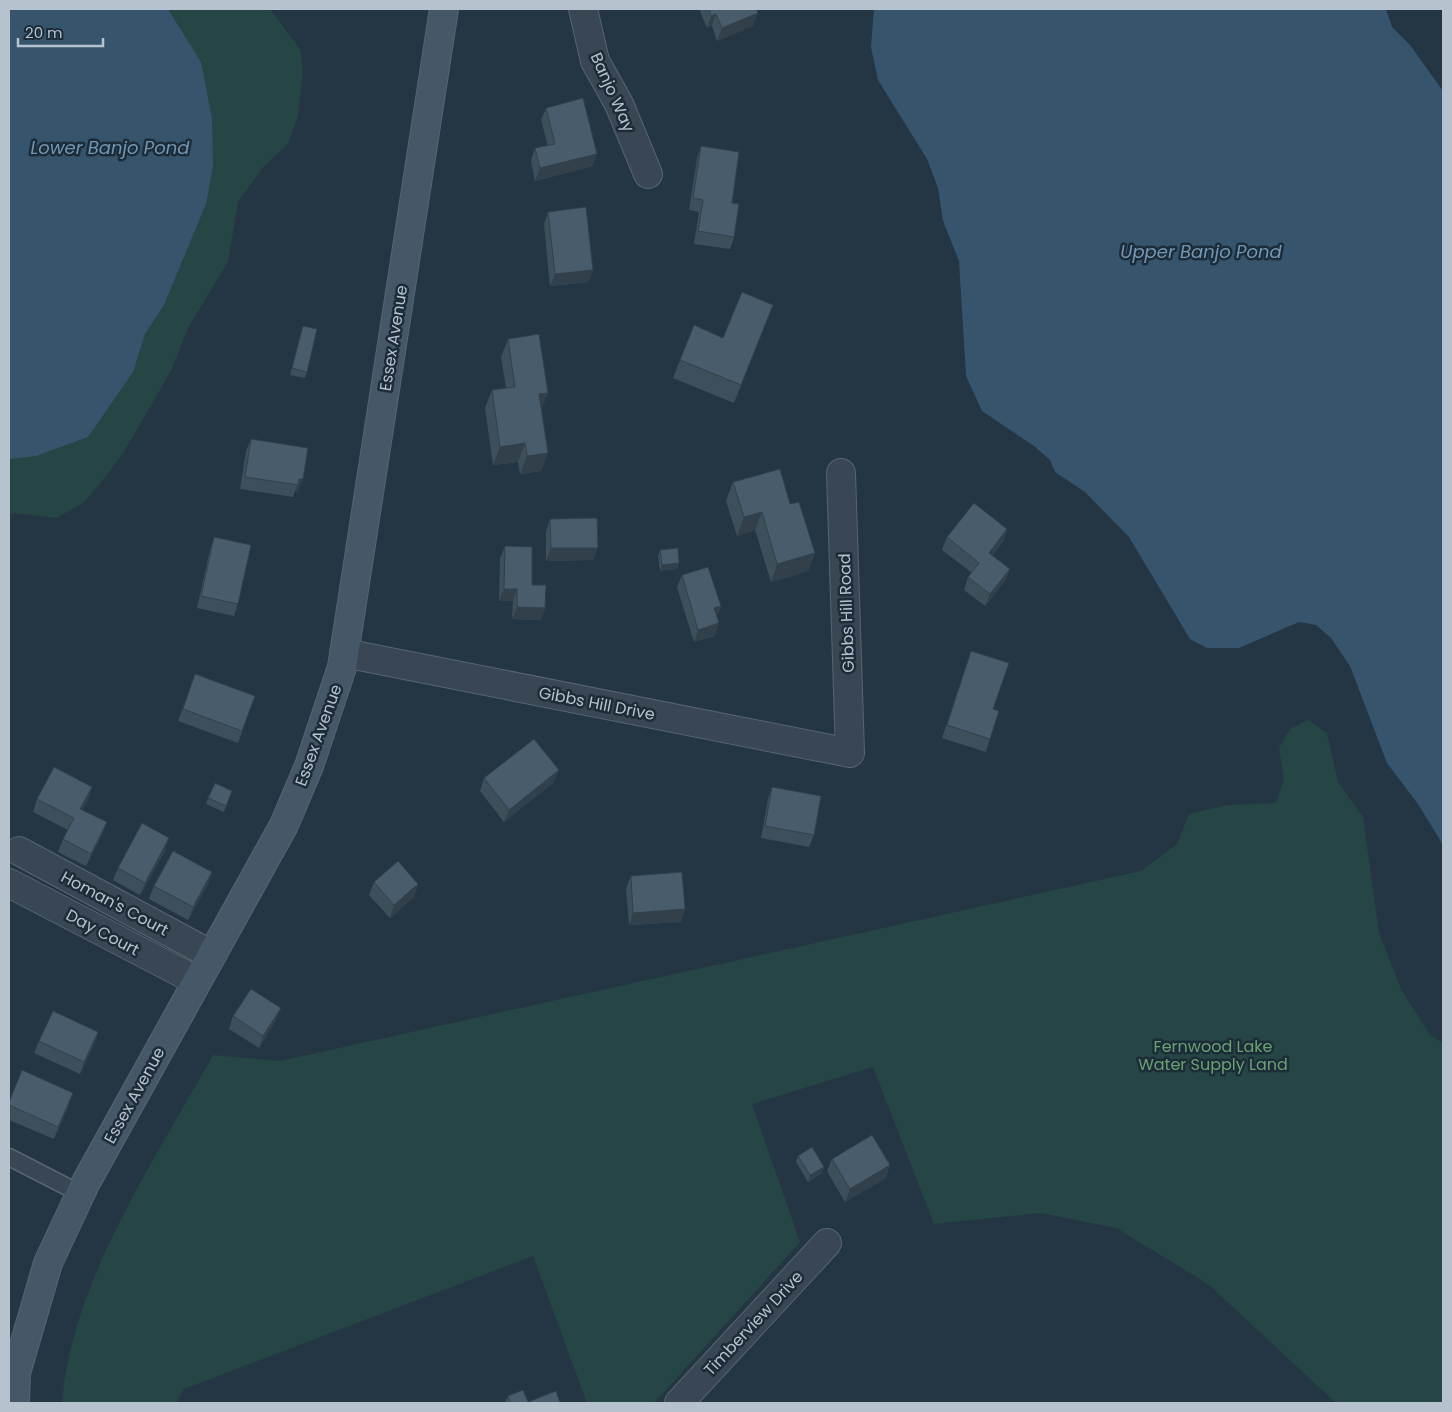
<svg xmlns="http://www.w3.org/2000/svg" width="1452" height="1412" font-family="Poppins,sans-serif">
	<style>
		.green { fill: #264545 }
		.water { fill: #36556d }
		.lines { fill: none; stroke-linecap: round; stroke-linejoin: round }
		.lane-casing { stroke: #576571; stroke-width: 19 }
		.street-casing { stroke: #576571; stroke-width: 30 }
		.secondary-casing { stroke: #576571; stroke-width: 30 }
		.lane { stroke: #394754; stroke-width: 16 }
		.street { stroke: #394754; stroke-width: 28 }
		.secondary { stroke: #465767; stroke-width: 28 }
		.wall { fill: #3e4f5c }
		.shaded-wall { fill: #32404b }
		.building { fill: #485c6b; stroke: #32404b }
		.labels { text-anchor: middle; stroke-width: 5; stroke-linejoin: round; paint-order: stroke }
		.street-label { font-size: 16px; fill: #b6c2cd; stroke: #1d2c39 }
		.park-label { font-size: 16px; fill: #6ba170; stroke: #1d2c39 }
		.water-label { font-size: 18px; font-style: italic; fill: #7397b3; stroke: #1d2c39 }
	</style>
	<rect width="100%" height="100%" fill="#243644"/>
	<g class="green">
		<path d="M168,9H270L300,49L303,69L298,116L288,144L264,166L238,202L228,262L188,328L172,369L149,409L125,450L104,479L83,503L56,518L15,513L9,514V459L133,372L145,333L164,305L206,204L201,62Z"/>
		<path d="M1308,720L1327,733L1338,782L1363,817L1379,933L1401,989L1430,1035L1443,1043V1403H1336L1208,1284L1116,1228L1041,1213L934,1224L873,1067L752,1104L800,1242L654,1403H587L533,1256L184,1389L176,1403H62C71,1282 155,1160 213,1055L280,1061L1141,871L1177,844L1189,814L1227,805L1276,803L1284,780L1279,748L1290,729Z"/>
	</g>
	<g class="water">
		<path d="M9,9H168L201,62L212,119L213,166L206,204L164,305L145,334L133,372L88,437L36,456L9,459Z"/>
		<path d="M874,9H1386L1392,27L1410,45L1443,91V845L1418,804L1387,763L1350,666L1331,638L1316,625L1299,622L1239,648H1207L1190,639L1129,537L1085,492L1055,472L1050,460L1034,446L982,411L966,376L959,261L943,221L938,188L927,159L878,80L871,47Z"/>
	</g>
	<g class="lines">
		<g class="lane-casing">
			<path id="lane" d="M9,1157L81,1194"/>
		</g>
		<g class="street-casing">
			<g id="street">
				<path d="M583,9L595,61L619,104L648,174"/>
				<path d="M344,653L850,753L841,473"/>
				<path d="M19,851L212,955"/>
				<path d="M9,883L197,981"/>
				<path d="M679,1403L827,1243"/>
			</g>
		</g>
		<g class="secondary-casing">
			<path id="secondary" d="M15,1403L16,1373L48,1263L85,1184L284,825L309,766L342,667L444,9"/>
		</g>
		<use href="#lane" class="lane"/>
		<use href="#street" class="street"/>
		<use href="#secondary" class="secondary"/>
	</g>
	<g class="wall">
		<path d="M701,9H756L753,26L717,41L712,26L707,28L700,11Z"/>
		<path d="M546,108L593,166L535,181L531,161L535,148L548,146L541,120Z"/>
		<path d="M701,146L732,203L734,237L730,249L694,244L699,212L689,210L697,158Z"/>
		<path d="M548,212L589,282L550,286L544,224Z"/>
		<path d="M766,323L734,403L673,378L680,360L723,338Z"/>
		<path d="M303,326L307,372L305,378L290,375L301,332Z"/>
		<path d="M508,339L541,410L548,453L541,471L520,474L518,462L493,465L485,408L492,390L506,388L501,357Z"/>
		<path d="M251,439L308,448L298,492L295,491L293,497L240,489L246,451Z"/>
		<path d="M733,482L790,504L815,553L808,571L771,582L755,530L737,536L726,501Z"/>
		<path d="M550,519L593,560L546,561V532Z"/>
		<path d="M1007,529L1003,542L992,555L1010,569L1005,581L985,606L964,590L968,577L972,573L942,550L947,537Z"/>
		<path d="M214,537L238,604L234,616L197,608L210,550Z"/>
		<path d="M505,546L532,585L545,608L541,620L512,619L513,601H499L500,558Z"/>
		<path d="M660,550L679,563L677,569L660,571L658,556Z"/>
		<path d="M682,575L721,606L717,616L715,636L694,642L677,587Z"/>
		<path d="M971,651L990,739L986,752L942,738Z"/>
		<path d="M195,674L255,696L238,743L178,721Z"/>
		<path d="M484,778L554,782L504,822L480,791Z"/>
		<path d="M92,787L88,799L82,810L102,835L86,866L58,852L63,839L68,830L33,812L37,799Z"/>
		<path d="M772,787L814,835L809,847L761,838L768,799Z"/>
		<path d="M232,791L224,812L206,804L208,798Z"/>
		<path d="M165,851L140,895L113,880L118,868Z"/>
		<path d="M212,872L208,884L188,920L149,899L154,886Z"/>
		<path d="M631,876L681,922L629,925L626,888Z"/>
		<path d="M374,882L418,884L414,897L390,918L369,895Z"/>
		<path d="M233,1016L276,1020L259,1048L229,1029Z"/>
		<path d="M98,1032L94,1044L80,1074L34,1053L39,1041Z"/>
		<path d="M9,1102L69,1105L54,1139L9,1120Z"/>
		<path d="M798,1156L824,1167L822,1173L808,1182L796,1162Z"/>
		<path d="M832,1159L886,1178L845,1202L827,1171Z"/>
		<path d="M508,1396L528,1402L560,1403H505Z"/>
	</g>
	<g class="shaded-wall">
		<path d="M758,13L753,26L717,41L722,28Z"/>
		<path d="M716,14L712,26L707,28L711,16Z"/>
		<path d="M597,154L593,166L535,181L540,168Z"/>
		<path d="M593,270L589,282L550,286L555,274Z"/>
		<path d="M773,305L766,323L734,403L741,385Z"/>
		<path d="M548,393L541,411L539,394Z"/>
		<path d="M525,443L518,462L493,465L500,447Z"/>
		<path d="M548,453L541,471L520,474L527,456Z"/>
		<path d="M299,479H303L298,492L295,491Z"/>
		<path d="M762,512L755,530L737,536L744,517Z"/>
		<path d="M1007,529L1003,542L985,565L989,553Z"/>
		<path d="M551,548H598L593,560L546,561Z"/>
		<path d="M815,553L808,571L771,582L777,564Z"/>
		<path d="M679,563L677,569L660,571L662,565Z"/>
		<path d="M1010,569L1005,581L985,606L990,594Z"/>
		<path d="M504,589H517L513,601H499Z"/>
		<path d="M721,606L716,618L714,608Z"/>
		<path d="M517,607L545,608L541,620L512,619Z"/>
		<path d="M719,623L715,636L694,642L698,630Z"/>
		<path d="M559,770L554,782L504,822L509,810Z"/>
		<path d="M92,787L88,799L76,821L80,809Z"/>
		<path d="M107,822L102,835L86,866L91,854Z"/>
		<path d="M169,838L165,851L140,895L145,883Z"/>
		<path d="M212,872L208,884L188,920L193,907Z"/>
		<path d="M418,884L414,897L390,918L394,905Z"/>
		<path d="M685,909L681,922L629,925L633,913Z"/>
		<path d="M281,1008L276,1020L259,1048L263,1036Z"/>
		<path d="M98,1032L94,1044L80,1074L84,1062Z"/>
		<path d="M73,1093L69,1105L54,1139L58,1127Z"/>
		<path d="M890,1165L886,1178L845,1202L850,1189Z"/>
		<path d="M824,1167L822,1173L808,1182L810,1175Z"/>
	</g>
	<g class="building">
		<path d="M709,9H756L758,13L722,28L716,14L711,16Z"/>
		<path d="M583,98L597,154L540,168L535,148L555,144L546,108Z"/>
		<path d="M701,146L739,152L732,203L739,204L734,237L698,231L703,200L693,198Z"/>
		<path d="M586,207L593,270L555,274L548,212Z"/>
		<path d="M742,292L773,305L741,385L680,360L694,325L723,338Z"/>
		<path d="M303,326L317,329L307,372L292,368Z"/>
		<path d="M539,334L548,393L539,394L548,453L527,456L525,443L500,447L492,390L515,387L508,339Z"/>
		<path d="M251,439L308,448L303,479H299L298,485L245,477Z"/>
		<path d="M780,469L790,504L799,502L815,553L777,564L762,512L744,517L733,482Z"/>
		<path d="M974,503L1007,529L989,553L1010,569L990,594L968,577L979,563L947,537Z"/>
		<path d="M597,518L598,548H551L550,519Z"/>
		<path d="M214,537L251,545L238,604L201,596Z"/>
		<path d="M505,546L532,547V585H546L545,608L517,607V589H504Z"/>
		<path d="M678,548L679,563L662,565L660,550Z"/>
		<path d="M708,567L721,606L714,608L719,623L698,630L682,575Z"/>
		<path d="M971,651L1009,663L993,709L999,711L990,739L947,725Z"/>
		<path d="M195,674L255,696L242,731L183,709Z"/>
		<path d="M534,739L559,770L509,810L484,778Z"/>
		<path d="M54,767L92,787L80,809L107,822L91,854L63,839L74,818L37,799Z"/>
		<path d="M215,783L232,791L226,806L208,798Z"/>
		<path d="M772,787L821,796L814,835L765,826Z"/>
		<path d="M142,823L169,838L145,883L118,868Z"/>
		<path d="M173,851L212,872L193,907L154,886Z"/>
		<path d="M398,861L418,884L394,905L374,882Z"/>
		<path d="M682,872L685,909L633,913L631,876Z"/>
		<path d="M251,989L281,1008L263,1036L233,1016Z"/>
		<path d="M53,1011L98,1032L84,1062L39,1041Z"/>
		<path d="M22,1070L73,1093L58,1127L9,1105V1102Z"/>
		<path d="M872,1135L890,1165L850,1189L832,1159Z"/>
		<path d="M812,1147L824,1167L810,1175L798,1156Z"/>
		<path d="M523,1390L528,1402L556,1391L560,1403H511L508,1396Z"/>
	</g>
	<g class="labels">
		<g class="street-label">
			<text transform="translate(613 92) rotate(66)" y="6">Banjo Way</text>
			<text transform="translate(393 338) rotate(-81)" y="6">Essex Avenue</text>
			<text transform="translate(846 613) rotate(-92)" y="6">Gibbs Hill Road</text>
			<text transform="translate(597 703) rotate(11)" y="6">Gibbs Hill Drive</text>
			<text transform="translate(318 735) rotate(-70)" y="6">Essex Avenue</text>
			<text transform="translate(115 903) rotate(28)" y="6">Homan's Court</text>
			<text transform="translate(103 932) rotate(28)" y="6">Day Court</text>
			<text transform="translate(134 1095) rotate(-61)" y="6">Essex Avenue</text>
			<text transform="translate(753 1323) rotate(-47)" y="6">Timberview Drive</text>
		</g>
		<g class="park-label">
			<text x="1213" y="1052">Fernwood Lake<tspan x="1213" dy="18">Water Supply Land</tspan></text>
		</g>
		<g class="water-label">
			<text x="110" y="154">Lower Banjo Pond</text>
			<text x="1201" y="258">Upper Banjo Pond</text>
		</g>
	</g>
	<rect width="1452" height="1412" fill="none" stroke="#b6c2cd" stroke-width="20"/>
	<path d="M18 38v8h85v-8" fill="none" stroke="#b6c2cd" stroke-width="2.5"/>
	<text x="25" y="38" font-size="15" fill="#b6c2cd" stroke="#1d2c39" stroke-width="4" paint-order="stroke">20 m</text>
</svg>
